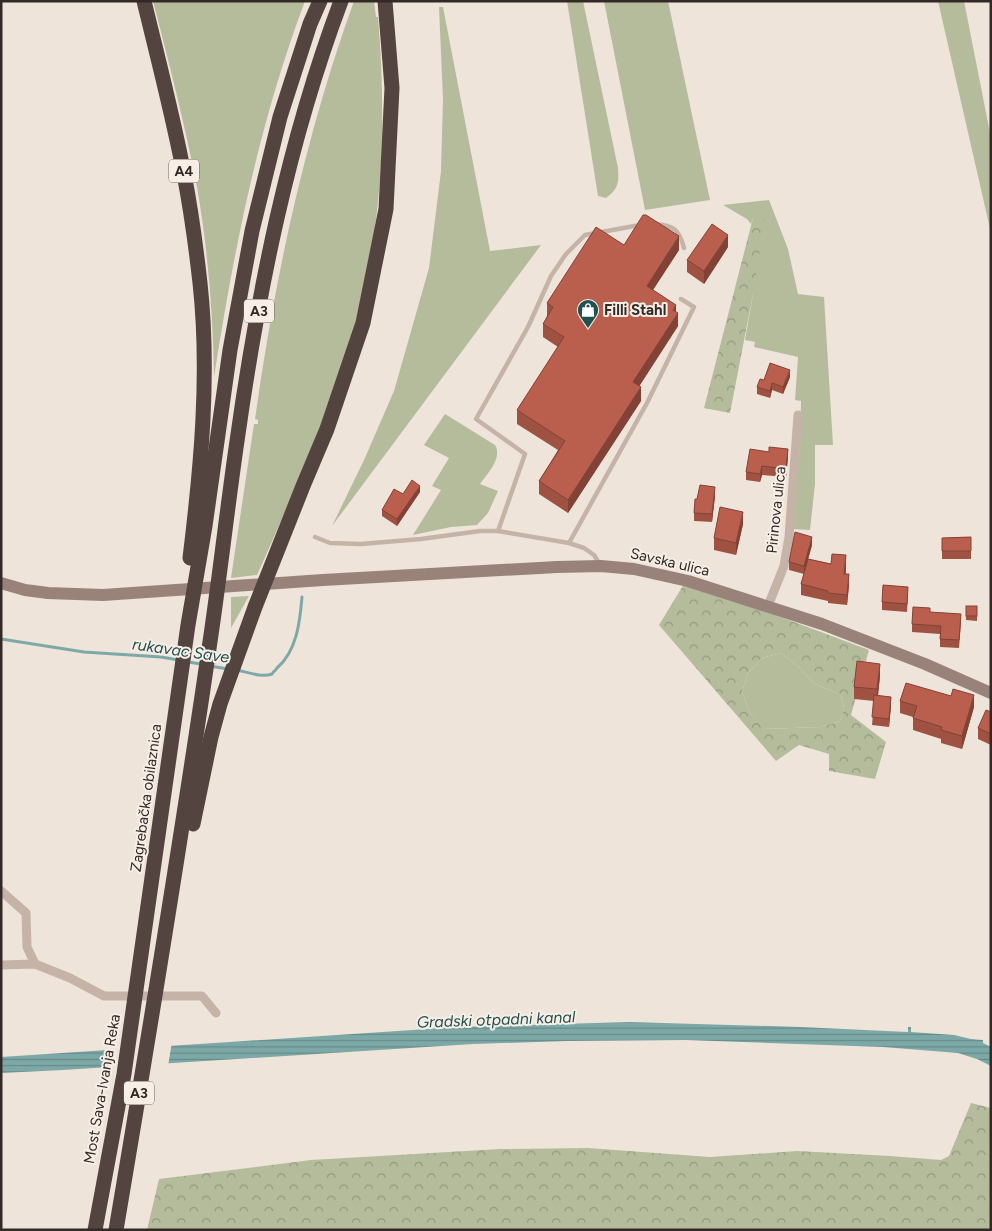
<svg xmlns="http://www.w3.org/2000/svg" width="992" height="1231" font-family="Figtree,sans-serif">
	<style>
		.grass { fill: #b4bc9c }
		.forest { fill: url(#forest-crowns); fill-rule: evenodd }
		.water { fill: url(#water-rules) }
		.pier { fill: #efe4da }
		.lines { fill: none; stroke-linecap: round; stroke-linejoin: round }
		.stream { stroke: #7ca9a7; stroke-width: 3 }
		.lane { stroke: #c6b3a8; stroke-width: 4.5 }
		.street { stroke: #c6b3a8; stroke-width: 9 }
		.secondary { stroke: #998279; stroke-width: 12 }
		.highway { stroke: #53443f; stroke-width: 15 }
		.wall { fill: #a05242 }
		.shaded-wall { fill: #824236 }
		.building { fill: #ba5f4d; stroke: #824236 }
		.labels { text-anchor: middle; stroke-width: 4; stroke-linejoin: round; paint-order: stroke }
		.shield { fill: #f7eee6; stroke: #6e6560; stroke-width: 1 }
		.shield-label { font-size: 14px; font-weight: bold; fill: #332a27 }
		.poi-label { font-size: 15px; font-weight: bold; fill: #332a27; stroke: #f7eee6; text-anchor: start }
		.street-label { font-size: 15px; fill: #332a27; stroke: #f7eee6 }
		.water-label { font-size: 16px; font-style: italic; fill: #215050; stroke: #f7eee6 }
	</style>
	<defs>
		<pattern id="forest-crowns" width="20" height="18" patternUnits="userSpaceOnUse" patternTransform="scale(1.25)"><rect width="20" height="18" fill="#b4bc9c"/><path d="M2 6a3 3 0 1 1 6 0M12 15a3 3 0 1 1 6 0" fill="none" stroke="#93997f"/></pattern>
		<pattern id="water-rules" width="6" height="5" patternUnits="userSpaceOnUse" patternTransform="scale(1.25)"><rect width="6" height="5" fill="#7ca9a7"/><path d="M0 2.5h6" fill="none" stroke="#668a88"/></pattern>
	</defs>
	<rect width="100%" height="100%" fill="#efe4da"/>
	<g class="grass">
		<path d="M153,1H305C259,123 234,249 214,377C213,314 208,250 197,187C185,125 169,63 153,1Z"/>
		<path d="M354,1H374L376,17H378C386,113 384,212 360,307C336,400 296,488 257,575L231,578L254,424H258V420L255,419C275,276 305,137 354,1Z"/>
		<path d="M567,1H583L618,168C619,183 618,189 606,198L598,196Z"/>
		<path d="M604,1H668L710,200L645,210Z"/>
		<path d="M938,1H964L991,138V233Z"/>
		<path d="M439,7H443L490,251L541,245L332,526L364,460L394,391L429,268L441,171L443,99Z"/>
		<path d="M769,200L788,249L798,294L824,297L833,445H815V484L810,530L792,529L800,446L801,401L795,400L798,357L754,347L755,342L745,340L753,294V218L751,224L747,219L723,205Z"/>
		<path d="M445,414L495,445C503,458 487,474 480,484L498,491L488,513L477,525L451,527L413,535L441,490L432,486L449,458L424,445Z"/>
		<path d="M249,596L231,628V597Z"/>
		<path d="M781,653L798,666L815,684L841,695L844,708L840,721L820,727L764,729L750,713L742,692L748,673L762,658Z"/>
	</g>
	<g class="forest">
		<path d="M753,218H765L753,294L730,413L704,408Z"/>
		<path d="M684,584L770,613L869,650L851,715L886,742L875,779L829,771V754L799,745L776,761L659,625ZM781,653L798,666L815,684L841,695L844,708L840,721L820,727L765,729L750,713L742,692L748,673L762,658Z"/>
		<path d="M971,1103L991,1108V1230H147L159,1179L311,1160L500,1149L588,1148L710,1157L797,1151L890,1156L941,1160L949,1156Z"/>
	</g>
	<path class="water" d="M630,1022L801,1027L908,1032V1027H911V1032L954,1035L971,1039L983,1040V1043L991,1047V1066L977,1059L958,1053L883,1047L686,1040L567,1041L473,1044L63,1070L1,1073V1057L458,1027Z"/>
	<path class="pier" d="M172,1042L168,1066L110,1070L113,1047Z"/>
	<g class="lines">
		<g class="stream">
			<path d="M1,639L84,652L161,657L179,660"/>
			<path d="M188,662L201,664"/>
			<path d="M210,666L228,669"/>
			<path d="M237,670C247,672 262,678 272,674C272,673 277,669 277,668C297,651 300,621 302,597"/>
		</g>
		<g class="lane">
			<path d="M656,224C674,226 679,229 684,248"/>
			<path d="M498,531L525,454L476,419L528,327L551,276L566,254L585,235L640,225"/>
			<path d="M315,537L330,543L361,544L421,539L480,531H498L569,543L584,548L594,555L600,565"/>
			<path d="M569,543L647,403L694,307L681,299"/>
		</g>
		<g class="street">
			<path d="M768,606L784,566L789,537L798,415"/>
			<path d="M1,891L26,913L27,947L35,964"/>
			<path d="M1,965L35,964L70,978L104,996H202L216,1013"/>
		</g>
		<path class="secondary" d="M1,583L25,590L48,593L103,595L323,580L557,567L601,566L634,569L688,581L822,624L925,664L991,693"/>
		<g class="highway">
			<path d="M144,1C158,59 173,116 184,174C191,210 196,247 200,283C210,374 201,468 190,558"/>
			<path d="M193,824L211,737L220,704L255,607L303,486L327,429L363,323L386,209L392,88L385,1"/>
			<path d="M95,1230L124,1074L188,625L205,526L230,350L252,231L280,117L310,24L320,1"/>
			<path d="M116,1230C150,1029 183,829 212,628C221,565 228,503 237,441C258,292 288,142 341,1"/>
		</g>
	</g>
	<g class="wall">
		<path d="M624,245L679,250L653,290L676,312L678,326L639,386L641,401L568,513L539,494V481L558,450L517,424V410L558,347L543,337V324L547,316V303Z"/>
		<path d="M728,247L704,284L687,272V260Z"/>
		<path d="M790,377L783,394L772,390L770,398L757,394V387L764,380Z"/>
		<path d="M769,452L788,457L786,477L762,475L760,482L746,480V472Z"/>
		<path d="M420,492L397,526L382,516V510L403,494Z"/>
		<path d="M715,496L712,522L694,521V513L697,499Z"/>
		<path d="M743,524L736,555L714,550V538Z"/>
		<path d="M971,537V559H942V538Z"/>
		<path d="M812,545L808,559L831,564L846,566V574L849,585L847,605L828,603V601L801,595V584L804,574L789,570V562Z"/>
		<path d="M908,595L907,612L882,610V602Z"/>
		<path d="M966,606H977V621L966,620Z"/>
		<path d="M930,612L961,623L959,648L940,647V634L912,632V624Z"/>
		<path d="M880,676L878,696L891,705L889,727L872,725L874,701L854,699V687Z"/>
		<path d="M900,701L974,707L962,749L941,743V739L913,730V717L900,713Z"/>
		<path d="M991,712V745L978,739V728Z"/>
	</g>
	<g class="shaded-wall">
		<path d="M728,235V247L704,284V271Z"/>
		<path d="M679,236V250L647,299V286Z"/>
		<path d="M676,305V315L678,313V326L633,396V382Z"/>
		<path d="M790,370V377L783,394V387Z"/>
		<path d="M772,383V390L770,398V391Z"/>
		<path d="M641,387V401L568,513V500Z"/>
		<path d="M788,449V457L786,477V469Z"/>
		<path d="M762,466V475L760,482V474Z"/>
		<path d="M420,486V492L397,526V519Z"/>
		<path d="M715,487V496L712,522V514Z"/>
		<path d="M743,512V524L736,555V543Z"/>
		<path d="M812,537V545L804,574V566Z"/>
		<path d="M846,555V566L844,584V574Z"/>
		<path d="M849,574V585L847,605V595Z"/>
		<path d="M880,664V676L877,702V689Z"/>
		<path d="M974,695V707L962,749V736Z"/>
		<path d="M891,697V705L889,727V719Z"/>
	</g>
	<g class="building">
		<path d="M643,215H646L679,236L647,286L676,305L673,310L678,313L633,382L641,387L568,500L539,481L565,441L517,410L564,337L543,324L553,307L547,303L596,227L624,245Z"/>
		<path d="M712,224L728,235L704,271L687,260Z"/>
		<path d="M770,363L790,370L783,387L772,383L770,391L757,387L760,379L764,380Z"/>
		<path d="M769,447L788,449L786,469L762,466L760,474L746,472L750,449L769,452Z"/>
		<path d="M412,480L420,486L397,519L382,510L394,489L403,494Z"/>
		<path d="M700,485L715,487L712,514L694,513L695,499H697Z"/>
		<path d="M720,507L743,512L736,543L714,538Z"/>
		<path d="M795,532L812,537L804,566L789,562Z"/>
		<path d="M971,537V551H942V538Z"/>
		<path d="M832,554L846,555L844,574H849L847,595L828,593V591L801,584L808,559L831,564Z"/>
		<path d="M883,585L908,587L907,604L882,602Z"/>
		<rect x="966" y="606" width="11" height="10"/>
		<path d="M913,607L930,608V612L961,614L959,640L940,639L941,626L912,624Z"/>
		<path d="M857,661L880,664L877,689L854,687Z"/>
		<path d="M906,683L951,696L953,689L974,695L962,736L941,730L942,727L913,718L917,706L900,701Z"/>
		<path d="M874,695L891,697L889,719L872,717Z"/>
		<path d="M986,710L991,712V734L978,728Z"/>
	</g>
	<defs>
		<g id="shop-pin" transform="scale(1.125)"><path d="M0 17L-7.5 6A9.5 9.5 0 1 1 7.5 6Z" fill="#215050" stroke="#f7eee6"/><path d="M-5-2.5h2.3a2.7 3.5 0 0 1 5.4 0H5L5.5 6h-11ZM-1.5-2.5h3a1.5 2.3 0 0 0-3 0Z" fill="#fff"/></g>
	</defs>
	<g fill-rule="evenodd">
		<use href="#shop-pin" x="588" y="310"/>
	</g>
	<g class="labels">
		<g class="shield">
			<rect x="169" y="159.5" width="30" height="23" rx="4"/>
			<rect x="244" y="299.5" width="30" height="23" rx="4"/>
			<rect x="124" y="1081.5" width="30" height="23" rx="4"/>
		</g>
		<g class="shield-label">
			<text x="184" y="176">A4</text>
			<text x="259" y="316">A3</text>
			<text x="139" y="1098">A3</text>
		</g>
		<g class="poi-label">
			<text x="604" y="315">Filli Stahl</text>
		</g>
		<g class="street-label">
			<text transform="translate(776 510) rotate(-84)" y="5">Pirinova ulica</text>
			<text transform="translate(670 562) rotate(13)" y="5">Savska ulica</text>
			<text transform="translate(146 798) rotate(-82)" y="5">Zagrebačka obilaznica</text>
			<text transform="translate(102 1089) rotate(-80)" y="5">Most Sava-Ivanja Reka</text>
		</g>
		<g class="water-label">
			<text transform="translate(181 650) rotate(8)" y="6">rukavac Save</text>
			<text transform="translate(496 1019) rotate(-2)" y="6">Gradski otpadni kanal</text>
		</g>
	</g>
	<rect width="992" height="1231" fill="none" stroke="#332a27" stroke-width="5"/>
</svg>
